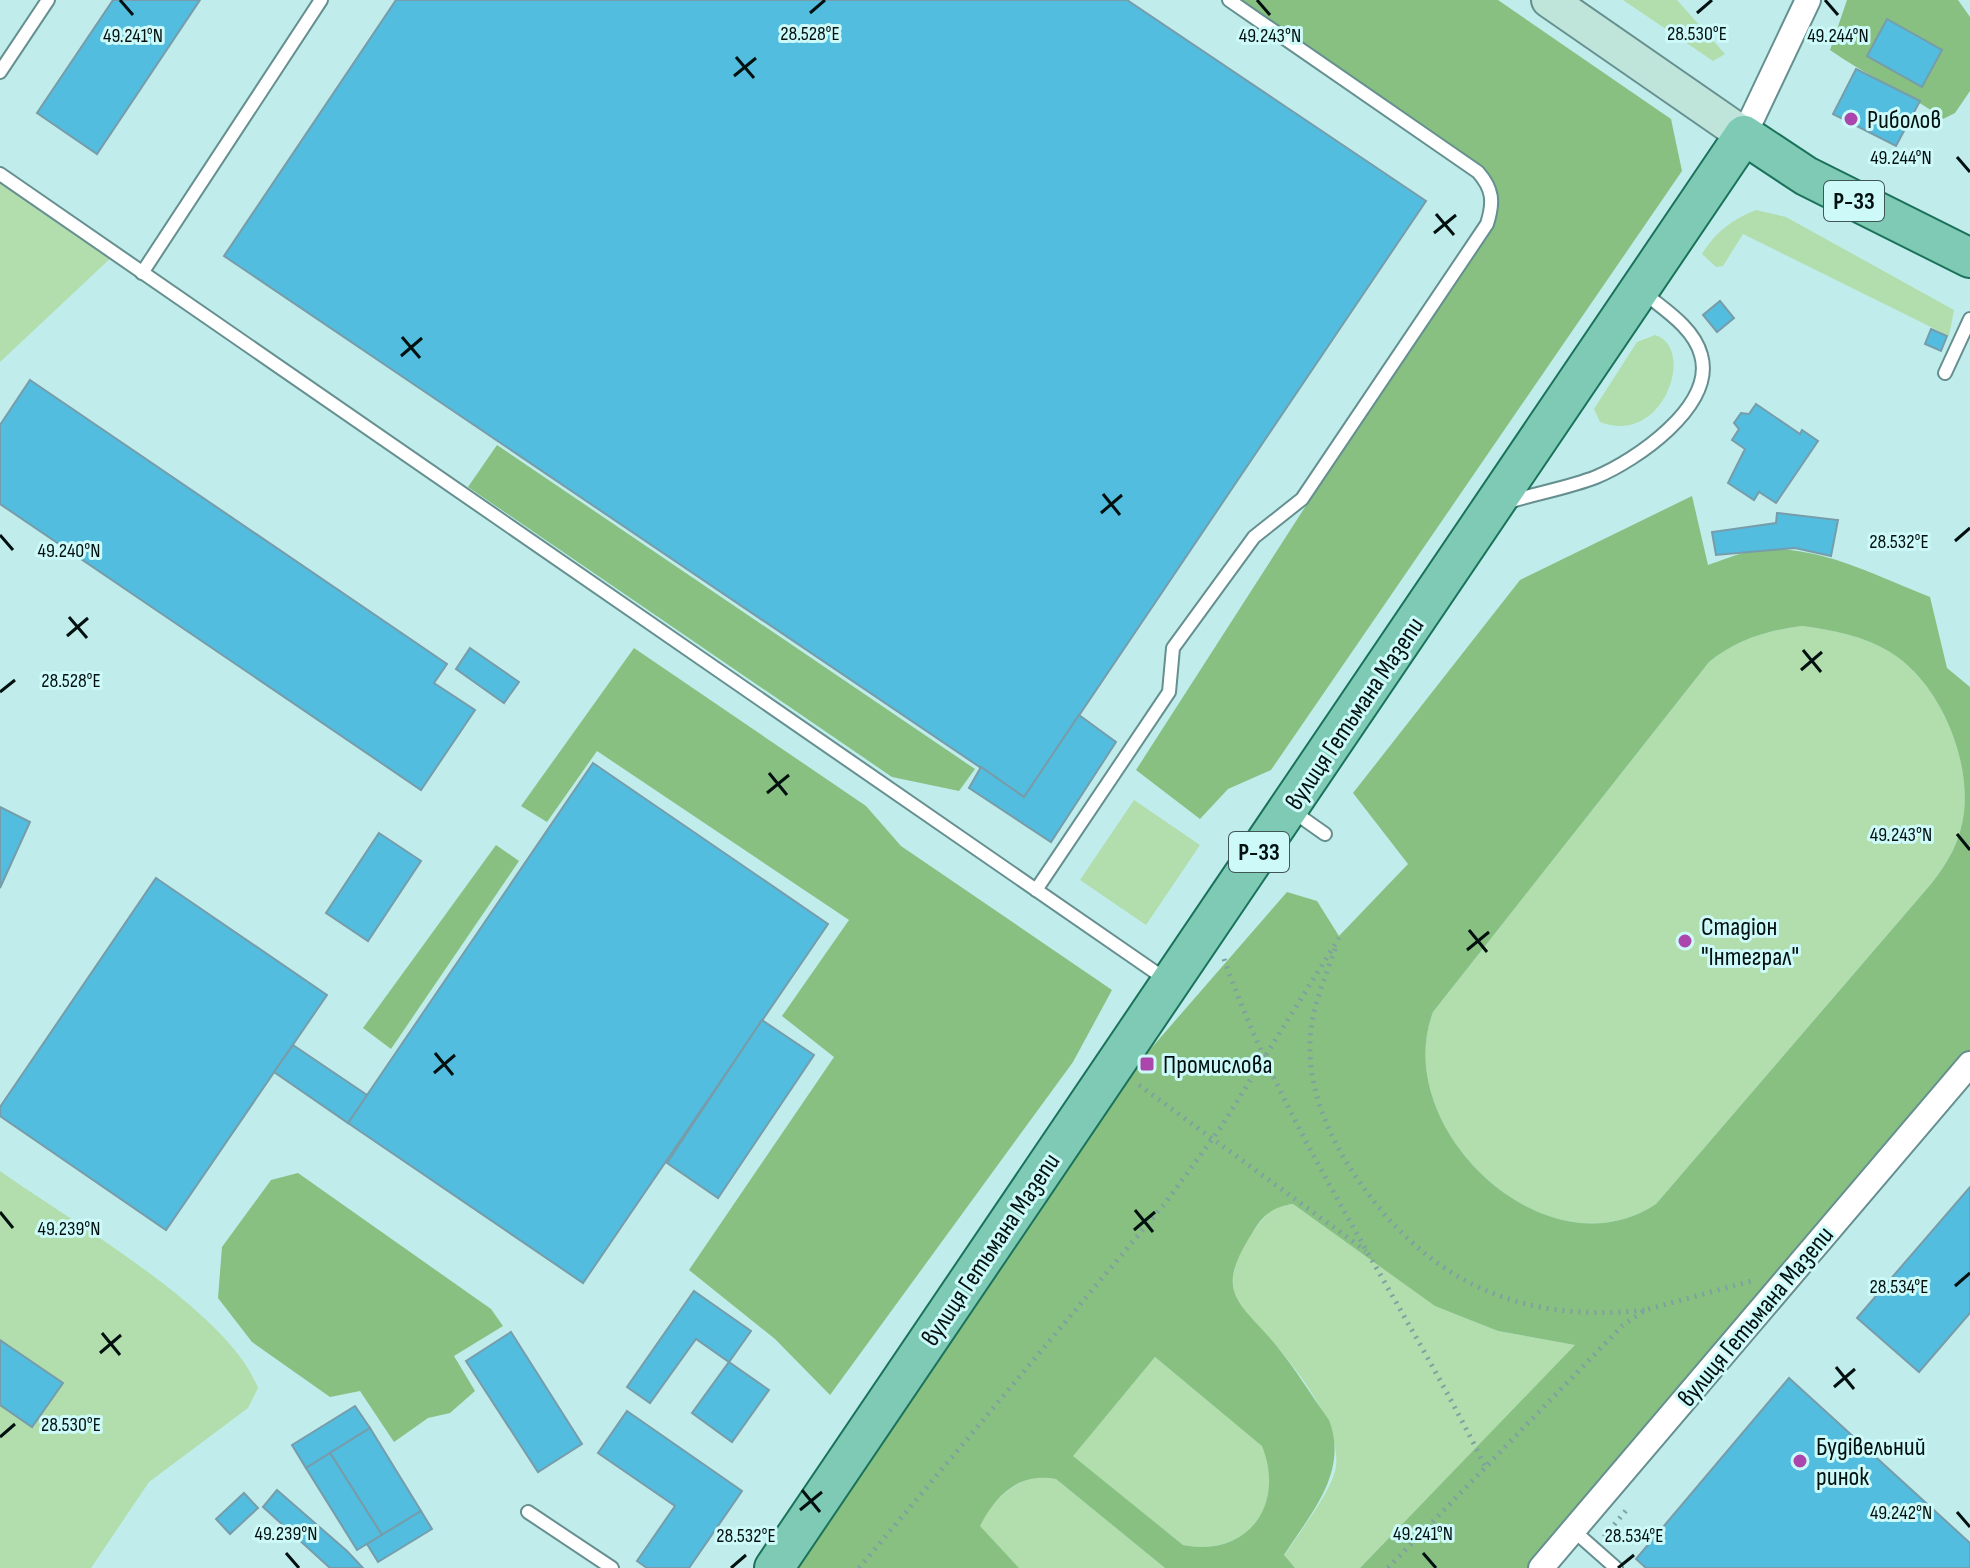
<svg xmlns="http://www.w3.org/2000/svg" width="1970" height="1568" font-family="'Sofia Sans Condensed',sans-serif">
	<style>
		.green { fill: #b2ddad }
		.forest { fill: #87c081; fill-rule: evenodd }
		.building { fill: #52bdde; stroke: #779caa; stroke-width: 2 }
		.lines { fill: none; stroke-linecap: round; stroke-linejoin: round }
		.lane-casing { stroke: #668f8f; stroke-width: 16 }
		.street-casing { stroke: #668f8f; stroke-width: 28 }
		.secondary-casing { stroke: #668f8f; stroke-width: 38 }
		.primary-casing { stroke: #1b725b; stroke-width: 42 }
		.path { stroke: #7fa1a0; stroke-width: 5; stroke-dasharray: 2 6; stroke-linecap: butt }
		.lane { stroke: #fff; stroke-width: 12 }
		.street { stroke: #fff; stroke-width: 24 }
		.secondary { stroke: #bfe5da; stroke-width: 34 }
		.primary { stroke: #7fcab5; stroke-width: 38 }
		.ticks { fill: none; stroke: #021010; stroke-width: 3 }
		.poi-dot { fill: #ab46ac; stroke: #cdfaf9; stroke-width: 3 }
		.labels { text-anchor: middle; stroke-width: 6; stroke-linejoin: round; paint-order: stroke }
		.shield { fill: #cdfaf9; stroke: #3f5656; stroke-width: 2 }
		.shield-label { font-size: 24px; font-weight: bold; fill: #021010 }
		.poi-label { font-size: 26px; fill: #021010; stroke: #cdfaf9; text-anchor: start }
		.street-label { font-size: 26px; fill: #021010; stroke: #cdfaf9 }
		.ticks-label { font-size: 20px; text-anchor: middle; fill: #021010; stroke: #cdfaf9; stroke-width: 6; stroke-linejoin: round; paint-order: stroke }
	</style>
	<rect width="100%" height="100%" fill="#c0edec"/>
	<g class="green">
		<path d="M1623,0H1677L1725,54L1713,61Z"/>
		<path d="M0,174L115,254L0,362Z"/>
		<path d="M1756,210L1786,217L1954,310L1949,336L1743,234L1723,266L1716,267L1702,254C1716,232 1731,220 1756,210Z"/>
		<path d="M1655,335C1697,348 1663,447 1600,422L1594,409L1637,342Z"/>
		<path d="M1802,626C1832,630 1864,636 1890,652C1939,682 1970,756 1964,812C1961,840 1948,863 1931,884L1656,1204C1547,1277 1389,1129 1433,1012L1709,662C1736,640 1768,630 1802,626Z"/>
		<path d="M1134,800L1200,845L1146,925L1080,880Z"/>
		<path d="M0,1171C70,1221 229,1311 258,1388L248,1408L149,1482L91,1568H0Z"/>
		<path d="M1293,1204L1436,1306L1498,1331L1576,1345L1360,1568H1295L1284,1556C1298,1534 1333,1490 1336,1466C1341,1426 1299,1372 1274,1343C1264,1332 1248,1322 1240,1309C1219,1272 1250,1232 1274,1207Z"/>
		<path d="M1155,1357L1263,1446C1286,1505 1247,1558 1183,1545L1072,1456Z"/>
		<path d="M1039,1476L1056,1479L1165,1568H1019L979,1526C993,1500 1009,1484 1039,1476Z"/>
	</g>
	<g class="forest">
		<path d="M1229,0H1498L1671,119L1682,171L1271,770L1228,789L1200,819L1136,770L1487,224V183Z"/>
		<path d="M1847,0H1958L1970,17V91L1955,113L1943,119C1908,92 1866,76 1830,50Z"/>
		<path d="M497,445L975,769L959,791L892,777L468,487Z"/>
		<path d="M1692,496L1708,565C1721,561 1736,554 1750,551C1813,541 1873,575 1930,597L1947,668L1970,687V1064L1541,1568H1360L1575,1345L1498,1331L1435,1306L1293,1204C1271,1207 1262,1216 1251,1235C1214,1294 1239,1301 1275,1344C1295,1368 1311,1395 1329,1420C1349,1472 1311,1513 1284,1555L1295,1568H1165L1056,1479C1019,1472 996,1495 980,1526L1019,1568H792L1127,1076L1287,892L1317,901L1339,936L1408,864L1353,793L1520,580ZM1802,626C1832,630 1864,636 1890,652C1939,682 1970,756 1964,812C1961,840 1948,863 1931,884L1656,1204C1547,1277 1389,1129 1433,1012L1709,662C1736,640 1768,630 1802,626ZM1155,1357L1262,1446C1286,1505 1247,1558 1183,1545L1073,1456Z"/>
		<path d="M634,648L866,806L901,846L1112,990L1073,1062L830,1395L775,1339L689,1270L834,1057L782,1016L849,920L597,751L547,822L521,806Z"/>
		<path d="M496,845L519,861L391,1049L363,1028Z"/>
		<path d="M298,1173L491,1309L503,1326L454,1356L475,1391L450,1413L428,1418L394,1442L360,1391L330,1397L252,1342L218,1298L222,1247L271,1180Z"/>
	</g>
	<g class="building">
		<path d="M113,0H200L97,154L37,113Z"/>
		<path d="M396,0H1127L1426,201L1024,797L224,256Z"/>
		<path d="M1887,19L1942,50L1922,87L1867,56Z"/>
		<path d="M1856,69L1920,101L1896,146L1833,114Z"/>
		<path d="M1720,301L1734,318L1717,332L1703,315Z"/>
		<path d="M1931,329L1947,336L1941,351L1925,344Z"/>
		<path d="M30,380L447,664L434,683L475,710L421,790L0,504V425Z"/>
		<path d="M1756,404L1800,434L1802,430L1818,441L1776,503L1759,492L1754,500L1728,483L1745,449L1732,440L1739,429L1734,423L1741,413L1749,414Z"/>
		<path d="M1777,513L1838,520L1831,556L1795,548L1716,555L1712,532L1776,523Z"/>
		<path d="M470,648L519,682L504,703L456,669Z"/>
		<path d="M1079,715L1116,742L1051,842L969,788L981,767L1024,797Z"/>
		<path d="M593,763L828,924L583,1283L348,1123Z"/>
		<path d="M0,807L30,822L0,888Z"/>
		<path d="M379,833L421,861L368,941L326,913Z"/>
		<path d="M156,878L327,995L166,1230L0,1116V1107Z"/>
		<path d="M762,1020L814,1055L718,1198L667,1163Z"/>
		<path d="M293,1045L367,1095L348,1123L274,1072Z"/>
		<path d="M1970,1187V1313L1919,1372L1857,1318Z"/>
		<path d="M694,1291L751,1331L729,1362L696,1339L650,1403L627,1387Z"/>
		<path d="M511,1332L582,1444L538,1472L466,1361Z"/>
		<path d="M0,1340L63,1383L32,1427L0,1405Z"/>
		<path d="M729,1362L769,1390L732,1442L692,1413Z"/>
		<path d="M1789,1378L1970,1543V1568H1646L1636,1559Z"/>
		<path d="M355,1406L370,1428L306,1468L292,1445Z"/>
		<path d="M627,1411L742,1491L689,1568H647L637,1561L675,1506L598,1453Z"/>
		<path d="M370,1428L421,1511L382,1535L330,1453Z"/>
		<path d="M330,1453L382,1535L357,1550L306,1468Z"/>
		<path d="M277,1490L347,1551L363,1568H330L263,1507Z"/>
		<path d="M244,1493L258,1508L230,1534L216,1519Z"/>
		<path d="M421,1511L432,1529L378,1562L367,1544Z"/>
	</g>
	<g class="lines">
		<g class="lane-casing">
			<g id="lane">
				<path d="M0,72L48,0"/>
				<path d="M0,174L1168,981"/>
				<path d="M142,273L321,0"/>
				<path d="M1945,373L1970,319"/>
				<path d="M1508,502C1537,493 1568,488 1596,477C1635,461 1716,406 1701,355C1694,328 1665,310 1644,293"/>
				<path d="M1291,810L1325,834"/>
				<path d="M1036,890L1169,692L1173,648L1254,537L1302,499L1487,224C1494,202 1493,189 1478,172L1229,0"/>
				<path d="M528,1512L612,1568"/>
				<path d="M1573,1530L1616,1568"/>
			</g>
		</g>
		<g class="street-casing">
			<g id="street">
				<path d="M1744,135L1808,0"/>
				<path d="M1541,1568L1970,1064"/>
			</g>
		</g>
		<g class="secondary-casing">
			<path id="secondary" d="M1549,0L1744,135"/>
		</g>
		<g class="primary-casing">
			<path id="primary" d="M774,1568L1744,135L1806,176L1970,258"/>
		</g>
		<g class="path">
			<path d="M1335,949C1325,978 1310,1012 1310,1043C1308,1088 1329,1137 1354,1174C1425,1280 1517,1324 1645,1310"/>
			<path d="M1224,959C1288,1139 1401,1296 1485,1466"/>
			<path d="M1139,1085L1366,1251"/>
			<path d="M1604,1537L1628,1508"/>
			<path d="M859,1568L1166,1202L1221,1127L1339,938"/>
			<path d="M1388,1568L1622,1326L1645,1310L1755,1280"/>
		</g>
		<use href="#lane" class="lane"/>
		<use href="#street" class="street"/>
		<use href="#secondary" class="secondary"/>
		<use href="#primary" class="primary"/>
	</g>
	<path class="ticks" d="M120,0L133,15M1257,0L1270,15M1825,0L1838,15M810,13L825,0M1697,13L1712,0M736,57L754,78M734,76L756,58M1957,157L1970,172M1436,214L1454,235M1434,233L1456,215M402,337L420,358M401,356L422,338M1103,494L1120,515M1101,513L1122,495M0,535L13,550M1955,541L1970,528M69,617L87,638M67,636L88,618M1803,650L1821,672M1801,670L1822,652M0,692L15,680M769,773L787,795M767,793L789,775M1957,834L1970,850M1469,930L1487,952M1467,950L1489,932M435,1053L453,1075M434,1073L455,1055M1135,1210L1153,1232M0,1212L13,1228M1134,1230L1155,1212M1955,1286L1970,1273M102,1333L120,1355M100,1353L121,1335M1836,1367L1854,1389M1834,1387L1855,1369M0,1437L15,1424M802,1490L820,1512M800,1510L822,1492M1957,1512L1970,1527M286,1553L299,1568M1423,1553L1436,1568M731,1568L746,1555M1618,1568L1634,1555"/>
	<g class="poi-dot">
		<circle cx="1851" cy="119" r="8"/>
		<circle cx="1685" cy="941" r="8"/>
		<rect x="1139" y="1056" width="16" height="16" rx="4"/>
		<circle cx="1800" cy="1461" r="8"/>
	</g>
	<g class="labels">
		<g class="shield">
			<rect x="1824" y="181" width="60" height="40" rx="6"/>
			<rect x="1229" y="832" width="60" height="40" rx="6"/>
		</g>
		<g class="shield-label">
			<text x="1854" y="209">Р-33</text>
			<text x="1259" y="860">Р-33</text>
		</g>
		<g class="poi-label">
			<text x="1867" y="128">Риболов</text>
			<text x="1701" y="935">Стадіон<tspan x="1701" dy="30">"Інтеграл"</tspan></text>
			<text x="1163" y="1073">Промислова</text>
			<text x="1816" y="1455">Будівельний<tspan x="1816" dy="30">ринок</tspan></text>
		</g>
		<g class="street-label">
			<text transform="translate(1354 713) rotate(-56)" y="9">вулиця Гетьмана Мазепи</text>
			<text transform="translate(990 1249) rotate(-56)" y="9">вулиця Гетьмана Мазепи</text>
			<text transform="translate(1755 1316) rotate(-50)" y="9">вулиця Гетьмана Мазепи</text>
		</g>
	</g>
	<g class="ticks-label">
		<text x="1697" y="40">28.530°E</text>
		<text x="810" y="40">28.528°E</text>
		<text x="133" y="42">49.241°N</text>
		<text x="1270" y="42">49.243°N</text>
		<text x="1838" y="42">49.244°N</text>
		<text x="1901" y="164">49.244°N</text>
		<text x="1899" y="548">28.532°E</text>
		<text x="69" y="557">49.240°N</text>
		<text x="71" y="687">28.528°E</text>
		<text x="1901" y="841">49.243°N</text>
		<text x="69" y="1235">49.239°N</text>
		<text x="1899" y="1293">28.534°E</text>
		<text x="71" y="1431">28.530°E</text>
		<text x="1901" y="1519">49.242°N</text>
		<text x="286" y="1540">49.239°N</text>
		<text x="1423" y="1540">49.241°N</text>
		<text x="746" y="1542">28.532°E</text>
		<text x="1634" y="1542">28.534°E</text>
	</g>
</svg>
